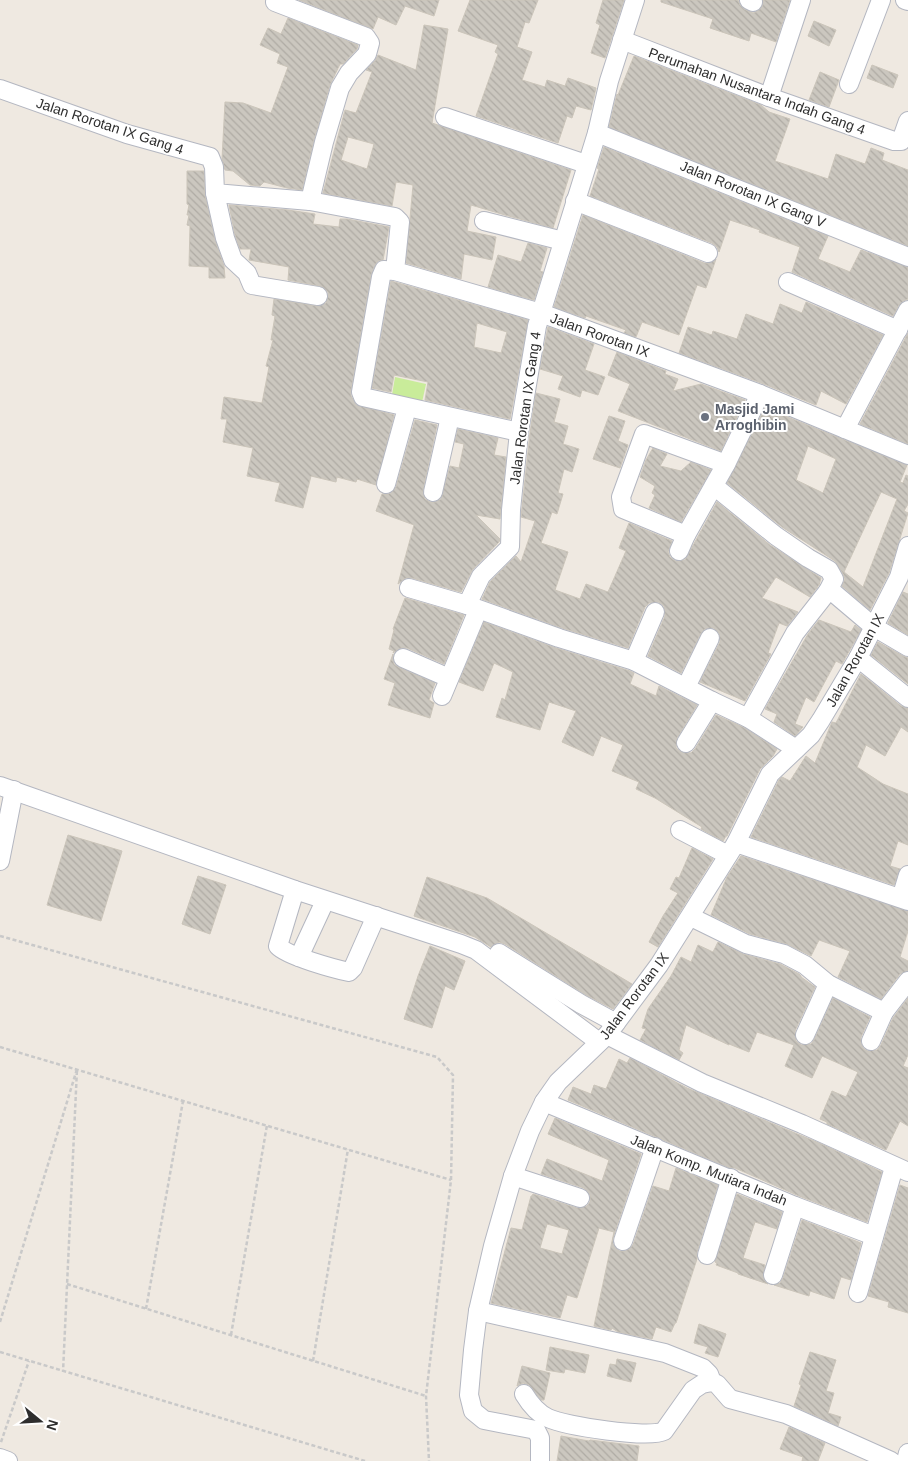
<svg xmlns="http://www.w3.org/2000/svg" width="908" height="1461" font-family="Helvetica,sans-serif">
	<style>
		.pitch { fill: #c9ec9a }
		.building { fill: url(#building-back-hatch); stroke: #cbc5ba; fill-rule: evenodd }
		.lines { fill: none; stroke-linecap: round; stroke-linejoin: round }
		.minor-casing { stroke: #b4b7c1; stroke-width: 20 }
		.path { stroke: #c9c9c9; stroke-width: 2.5; stroke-dasharray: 4 2.5; stroke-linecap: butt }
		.minor { stroke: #fff; stroke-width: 18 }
		.worship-dot { fill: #6b7280; stroke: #fff; stroke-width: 2 }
		.labels { text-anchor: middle; stroke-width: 4; stroke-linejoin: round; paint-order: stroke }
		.street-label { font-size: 14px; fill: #2e2e2e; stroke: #fff }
		.worship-label { font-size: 14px; font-weight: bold; fill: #5b616d; stroke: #fff; text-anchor: start }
	</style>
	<defs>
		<pattern id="building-back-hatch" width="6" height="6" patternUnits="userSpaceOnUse" patternTransform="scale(1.25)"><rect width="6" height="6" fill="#cbc7bf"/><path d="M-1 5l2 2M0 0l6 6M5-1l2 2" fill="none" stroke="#afaba4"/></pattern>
	</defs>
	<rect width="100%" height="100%" fill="#efe9e1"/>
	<path class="pitch" d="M395,377L426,384L421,407L391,401Z"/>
	<g class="building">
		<path d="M299,0H439L434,16L405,6L396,25L378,17L373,29Z"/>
		<path d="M470,0H538L529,23L525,22L517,47L532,52L522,80L545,87L547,80L565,86L568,78L596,88L591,110L576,106L572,118L567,116L558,143L476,116L498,54L495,52L498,45L458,31Z"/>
		<path d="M603,0H624L605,58L591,53L600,25L596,23Z"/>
		<path d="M661,0H738L740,5L744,9L753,13L758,11L762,7L763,0H790L776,42L751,33L749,41L710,28L713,19L661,2Z"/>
		<path d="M288,18L358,45L357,49L343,64H340L330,85L314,140L302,190L287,188L264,182L260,186L250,185L233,171L225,170L222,159L225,102L243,103L271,113L288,67L277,63L280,54L260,45L268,28L281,34Z"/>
		<path d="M814,21L836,30L829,46L808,36Z"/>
		<path d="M424,25L448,29L432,123L571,170L553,228L505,215L471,205L467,231L496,237L492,260L464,254L461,279L406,263L413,185L396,182L392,206L323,193L345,110L356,113L372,72L366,70L375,61L378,55L416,70ZM348,137L374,144L367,169L341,160Z"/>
		<path d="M634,56L761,105L769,112L790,119L775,161L828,179L836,154L865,164L871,148L884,153L882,160L908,170V246L609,127L617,94L618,95Z"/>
		<path d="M872,65L898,75L893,88L867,78Z"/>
		<path d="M820,72L839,80L829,107L809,100Z"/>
		<path d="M604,147L828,236L818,259L850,272L861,250L908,267V299L903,301L899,305L893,316L792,272L800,247L759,232L760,230L730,220L719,252L717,247L712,243L590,196L599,169L597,168Z"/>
		<path d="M187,171H204L205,195L215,240L224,266L225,278H209V267L189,266L190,226L187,225L189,215H187L189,205L187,204Z"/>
		<path d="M229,205L288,210L315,214L313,224L339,227L340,219H347L389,227L383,260L378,261L375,265L371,275L351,390V396L356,405L394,415L376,485L357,479L356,482L337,477L336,482L311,476L303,508L275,501L280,483L247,476L253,448L223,442L227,419H221L224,397L262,403L269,367L266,366L273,340H271L275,316L272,315L274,299L317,306L326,303L328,297V292L320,286L288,280L289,267L249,260L251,249H240L235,235Z"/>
		<path d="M583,215L704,263H710L716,259L706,288L697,285L679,335L642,322L636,337L624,333L626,330L586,316L585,318L554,307Z"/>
		<path d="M528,243L547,248L540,271L543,272L534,300L488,287L498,255L521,262Z"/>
		<path d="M391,281L528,320L510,419L425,400L428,382L394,375L391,392L372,388ZM477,323L507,332L501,353L474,347Z"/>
		<path d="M806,302L883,335L846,404L821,391L816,405L764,384L679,353L688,327L712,335L713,331L737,339L746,314L773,324L780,304L802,313Z"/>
		<path d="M548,327L594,344L585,370L605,377L598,395L582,390L580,397L558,389L563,376L540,369Z"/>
		<path d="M908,333V444L860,424Z"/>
		<path d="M617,352L666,371L665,374L678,379L673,391L701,384L745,400L721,451L618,411L630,384L608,375Z"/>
		<path d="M536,393L560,399L554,422L568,426L563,444L579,449L572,472L564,469L558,493L563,494L557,514L552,512L541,543L568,552L555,590L580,599L586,584L608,592L626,551L619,548L629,523L672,541L668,552L670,557L675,561L685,560L717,502L770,545L821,578L819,585L810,597L776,577L762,598L798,612L787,626L779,623L768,653L771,654L745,701L700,682L720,642L719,633L714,628L705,629L701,633L681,673L648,656L665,616L664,606L659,602L649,603L645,607L628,648L562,628L482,599L490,582L516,556L521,562L535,521L521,517L530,433Z"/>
		<path d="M765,408L907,465L900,482L903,483L906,475L908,476V504L904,511L908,513L889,573L870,610L842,586L845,579L843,574L835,561L782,527L727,483ZM808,446L836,459L823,493L796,480ZM881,492L897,499L863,587L844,572Z"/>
		<path d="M609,416L625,421L618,441L628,445L620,468L593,459Z"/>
		<path d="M415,420L437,425L423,490L425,499L430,502H436L441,499L450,466L459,468L464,444L455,442L458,429L498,438L494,455L506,457L500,519L476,515L500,539L499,542L473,569L461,592L412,578H406L398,584L414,525L376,511L382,494H389L396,487Z"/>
		<path d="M653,448L667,454L660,466L681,471L691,462L711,470L681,522L649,508L655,495L652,493L655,486L640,477L646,460Z"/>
		<path d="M903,592L908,594V635L888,623Z"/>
		<path d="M405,598L464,615L444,664L407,648H401L393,653L394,651L389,649L394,630L393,629Z"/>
		<path d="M819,620L851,632L855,625L861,630L842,664L836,661L814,702L806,697L795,724L803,727L795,736L774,722L777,714L765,709L808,634Z"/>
		<path d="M484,622L556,648L630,671L634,673L630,684L656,696L659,686L697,705L677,738L676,748L681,752L691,753L695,749L716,715L743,727L777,749L773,756L760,769L727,836H726L723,841L701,829L702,827L655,798L636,789L639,782L612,771L623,745L601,736L593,756L562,742L576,711L549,702L540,730L496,717L502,698L505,700L513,672L494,663L483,691L459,682Z"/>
		<path d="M878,642L903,656L908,658V684L871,655Z"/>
		<path d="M393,654L394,664L398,667L435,683L429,700L434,703L430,718L388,705L395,683L384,679Z"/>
		<path d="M861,674L901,706L908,708V732L901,727L885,756L866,745L857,767L883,784L908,794V845L898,841L890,866L900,869L894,885L751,837L779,780L782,777L790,781L806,756L815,763L832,722L836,723Z"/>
		<path d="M68,835L122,851L101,921L47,905Z"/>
		<path d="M692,848L713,859L658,947L649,942L663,916L678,893L670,889L676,877L679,878Z"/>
		<path d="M741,856L908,911V931L900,957L908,961V971L900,974L881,999L838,977L850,951L819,940L811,956L787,944L750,934L711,915L727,877Z"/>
		<path d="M198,876L226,885L210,934L182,924Z"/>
		<path d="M427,877L487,898L632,984L613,1009L586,995L505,944L499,942L491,947L475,937L414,916Z"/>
		<path d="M718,942L743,954L780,964L799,974L801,976V977L815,987L795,1031L796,1041L801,1045L811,1044L814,1040L833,998L870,1017L861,1037V1043L863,1048L867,1051L877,1050L881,1045L893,1018L908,998V1055L903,1066L908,1068V1126L900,1121L886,1150L827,1124V1122L820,1119L832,1091L846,1097L858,1072L822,1056L812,1078L785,1066L794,1045L757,1032L749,1052L729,1044V1045L686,1025L679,1050L683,1053L679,1060L640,1040L646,1029L642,1028L648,1009L671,976L681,957L691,962L698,945L713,952Z"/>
		<path d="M430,946L465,961L454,990L445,986L432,1028L404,1019L418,976Z"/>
		<path d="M630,1058L687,1088L819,1143L882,1172L867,1222L799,1196L735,1168H730L568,1100L573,1087L591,1094L594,1085L606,1089L619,1059L627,1063Z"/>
		<path d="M555,1118L641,1154L613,1238V1244L619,1251H626L633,1245L653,1186L669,1191L676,1168L718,1185L697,1252V1259L676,1323H675L671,1332L656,1327L652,1339L618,1332L612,1328L611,1330L594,1326L614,1232L599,1228L577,1298L567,1295L560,1318L491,1303L511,1228L522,1230L531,1196H532L533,1194L577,1208L587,1206L590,1202V1195L584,1188L541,1174L547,1159L602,1181L609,1160L548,1134ZM547,1224L569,1230L562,1254L540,1248Z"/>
		<path d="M900,1185L908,1188V1313L888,1307L889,1302L868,1296Z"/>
		<path d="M737,1194L782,1212L777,1229L755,1222L743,1258L765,1265L763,1277L768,1284L738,1274V1273L716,1265L717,1263L715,1262Z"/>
		<path d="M802,1220L861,1243L851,1280L841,1277L834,1299L810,1291L809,1296L774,1285L780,1283L783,1278Z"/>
		<path d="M699,1324L726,1334L718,1357L705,1353L708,1347L694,1343Z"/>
		<path d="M550,1347L589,1355L585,1373L565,1369L564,1373L546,1370Z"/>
		<path d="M810,1352L836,1360L826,1391L834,1393L828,1413L841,1417L838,1426L794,1406L801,1385L799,1384Z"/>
		<path d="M617,1359L636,1363L631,1382L607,1376L610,1364L616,1365Z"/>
		<path d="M522,1366L550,1373L544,1400H541L529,1385L523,1383L517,1386Z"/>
		<path d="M789,1427L825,1443L818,1461H802L803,1457L780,1449Z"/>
		<path d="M561,1436L589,1441L590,1440L639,1446L637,1461H557Z"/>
	</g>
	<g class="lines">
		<g class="minor-casing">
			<g id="minor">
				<path d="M635,0L609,81L597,133L541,313L760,394L908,455"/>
				<path d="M749,0L753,2"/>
				<path d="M905,0L908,1"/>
				<path d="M275,2L366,37L370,43L367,54L349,73L340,88L324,142L310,201"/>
				<path d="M622,40L769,97L894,141H901L908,121"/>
				<path d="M849,84L881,0"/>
				<path d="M0,89L127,134L210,157L214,167L215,193L310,201L395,217L400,222L395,271L541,313L537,326L519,432L511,510L510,547L481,576L467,605"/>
				<path d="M769,97L801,0"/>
				<path d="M445,117L586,164"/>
				<path d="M597,133L908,257"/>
				<path d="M215,193L225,238L233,260L247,273L252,285L318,296"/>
				<path d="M575,201L708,253"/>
				<path d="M484,221L563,241"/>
				<path d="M395,271L384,270L381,277L361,392L363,397L519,432"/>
				<path d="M788,282L898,330"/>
				<path d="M845,429L908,310"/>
				<path d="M386,484L407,408"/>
				<path d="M714,486L776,536L808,558L829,570L834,579L828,591L835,594L874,627L908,647"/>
				<path d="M433,492L450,417"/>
				<path d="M686,535L623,509L621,497L644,434L726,464"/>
				<path d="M679,551L686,535L726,464L760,394"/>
				<path d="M409,588L467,605L559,638L634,661L712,701L748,718L796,749"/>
				<path d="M403,658L449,678"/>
				<path d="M858,658L908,698"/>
				<path d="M634,661L655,612"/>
				<path d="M686,687L710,638"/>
				<path d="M442,696L478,610"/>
				<path d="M748,718L795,633L828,591"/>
				<path d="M686,743L712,701"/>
				<path d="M0,786L295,890L461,944L476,950L599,1042"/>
				<path d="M680,830L728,855"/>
				<path d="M736,843L908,901"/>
				<path d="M0,861L14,790"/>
				<path d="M295,890L278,946C287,956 335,969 349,972L353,968L376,916"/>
				<path d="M901,898L908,875"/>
				<path d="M691,917L746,944L784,954L805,965L828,984L884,1012L908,981"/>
				<path d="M499,953L581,1004L616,1023"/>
				<path d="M299,957L325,901"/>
				<path d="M607,1035L702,1083L802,1124L908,1172"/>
				<path d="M805,1035L828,984"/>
				<path d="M871,1041L884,1012"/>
				<path d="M544,1102L795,1206L874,1236"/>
				<path d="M513,1176L580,1198"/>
				<path d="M623,1241L655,1147"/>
				<path d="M707,1255L731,1178"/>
				<path d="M773,1275L795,1206"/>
				<path d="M858,1293L894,1167"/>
				<path d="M478,1311L665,1353L703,1368L709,1374L712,1382"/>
				<path d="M524,1394C530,1404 537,1413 548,1418C565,1426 649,1439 664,1431L693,1390L702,1384L712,1382L717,1384L730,1399L786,1414L891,1461"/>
				<path d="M0,1458L8,1461"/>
				<path d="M540,1461V1438L536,1430L484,1420L473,1411L469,1395L473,1350L478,1311L493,1246L513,1176L530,1131L544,1102L558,1082L607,1035L659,965L736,843L770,774L811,735L821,720L858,658L899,577L908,546"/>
				<path d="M906,1461L908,1453"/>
			</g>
		</g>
		<g class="path">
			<path d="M0,936L437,1057L453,1075L451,1180L426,1396L429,1461"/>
			<path d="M0,1047L451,1180"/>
			<path d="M67,1284L426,1396"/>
			<path d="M146,1309L183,1101"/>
			<path d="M0,1322L77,1069L63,1372"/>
			<path d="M231,1335L267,1125"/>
			<path d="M0,1352L365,1461"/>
			<path d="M313,1361L348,1149"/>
			<path d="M1,1442L29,1361"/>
		</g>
		<use href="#minor" class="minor"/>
	</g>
	<circle class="worship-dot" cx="705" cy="417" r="5"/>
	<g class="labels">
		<g class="street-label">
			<text transform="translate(757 91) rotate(20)" y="5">Perumahan Nusantara Indah Gang 4</text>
			<text transform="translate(110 126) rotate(18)" y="5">Jalan Rorotan IX Gang 4</text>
			<text transform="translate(753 194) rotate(22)" y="5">Jalan Rorotan IX Gang V</text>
			<text transform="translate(600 335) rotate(20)" y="5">Jalan Rorotan IX</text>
			<text transform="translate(525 408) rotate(-82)" y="5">Jalan Rorotan IX Gang 4</text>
			<text transform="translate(855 660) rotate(-61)" y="5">Jalan Rorotan IX</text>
			<text transform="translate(634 996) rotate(-53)" y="5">Jalan Rorotan IX</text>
			<text transform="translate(709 1170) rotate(22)" y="5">Jalan Komp. Mutiara Indah</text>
		</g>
		<g class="worship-label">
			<text x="715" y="414">Masjid Jami<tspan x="715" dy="16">Arroghibin</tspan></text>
		</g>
	</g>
	<g transform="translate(40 1421) rotate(108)" stroke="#ffffff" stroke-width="4" paint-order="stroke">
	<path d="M0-4L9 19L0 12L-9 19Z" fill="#2e2e2e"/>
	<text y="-8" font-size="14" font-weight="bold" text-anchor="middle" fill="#2e2e2e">N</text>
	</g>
</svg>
